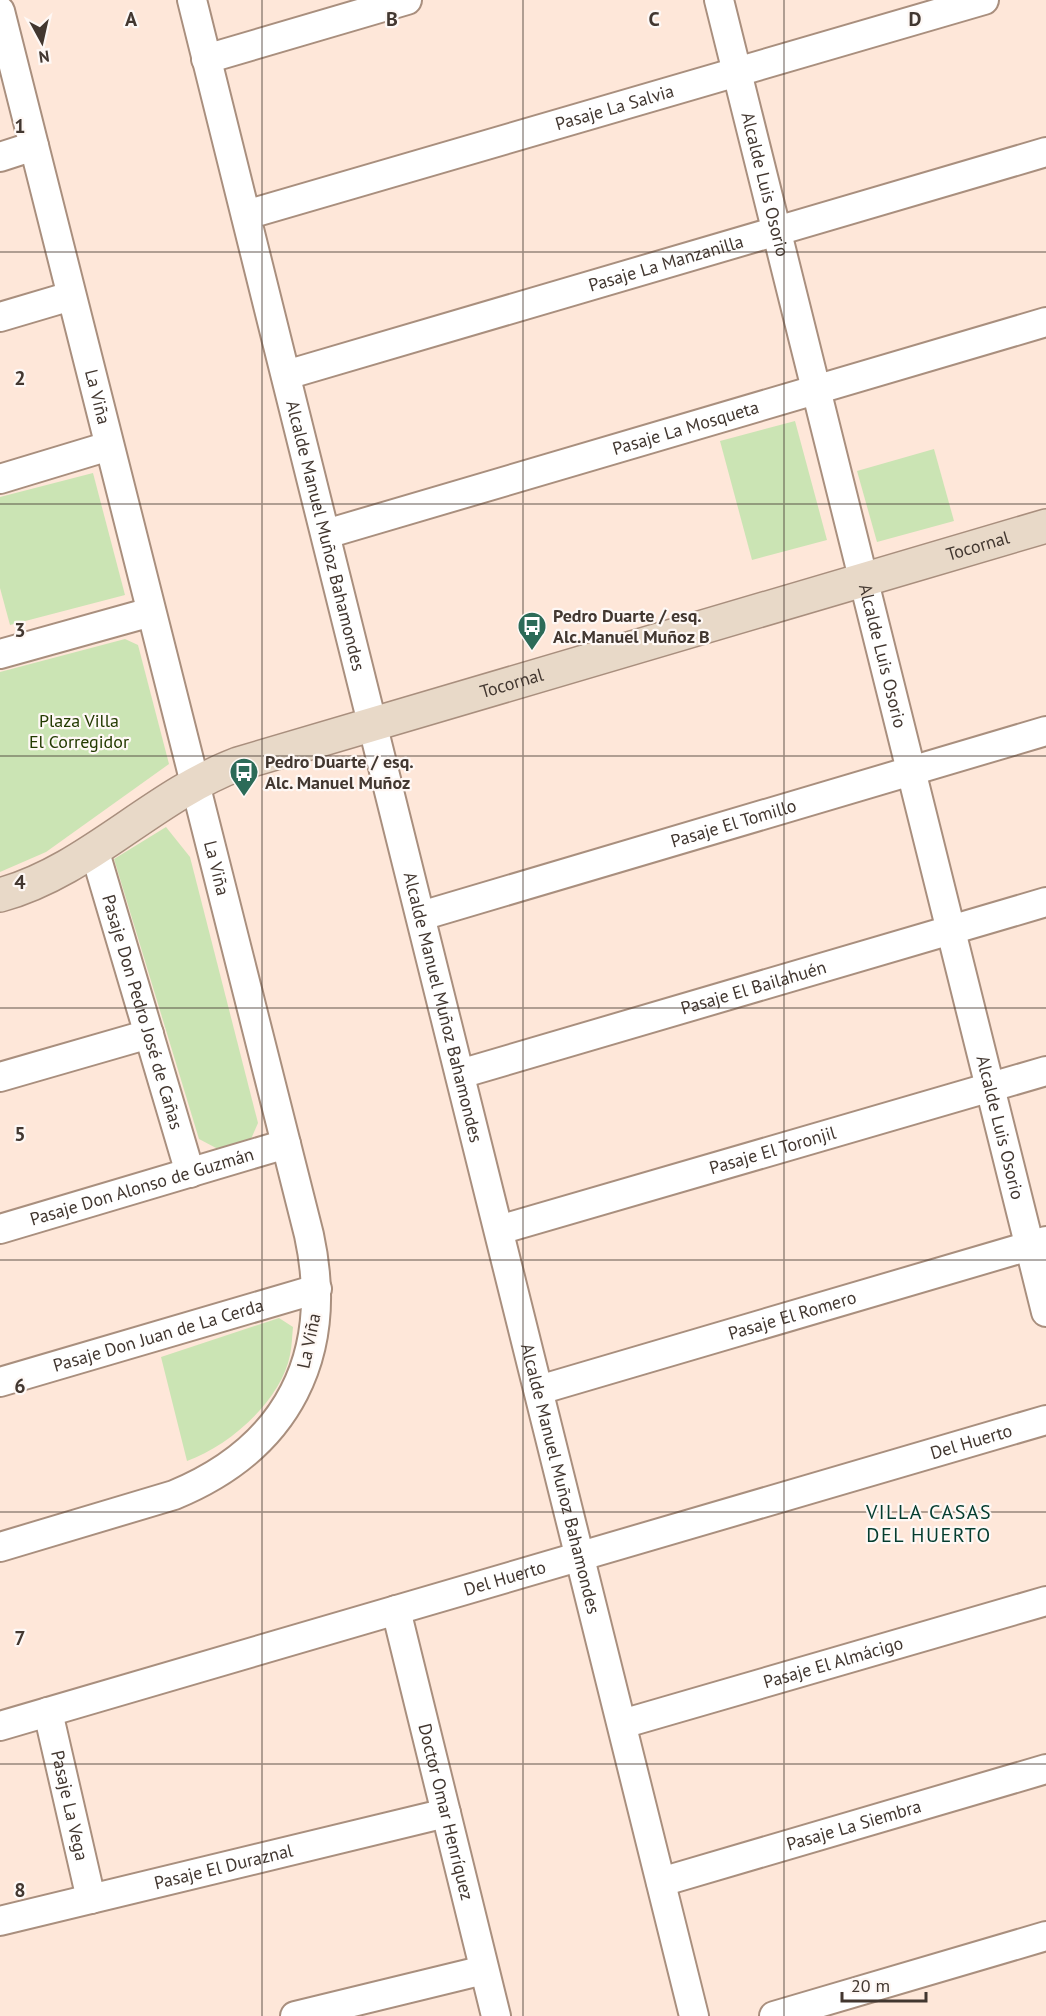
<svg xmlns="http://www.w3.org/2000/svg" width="1046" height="2016" font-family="'PT Sans',sans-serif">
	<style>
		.green { fill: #cbe4b4 }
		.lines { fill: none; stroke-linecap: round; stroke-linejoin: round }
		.street-casing { stroke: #a98f7e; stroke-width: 32 }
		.secondary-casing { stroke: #a98f7e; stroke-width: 36 }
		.street { stroke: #fff; stroke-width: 28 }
		.secondary { stroke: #e8d9c8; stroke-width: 33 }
		.grid { fill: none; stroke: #423730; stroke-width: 1.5; stroke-opacity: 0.55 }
		.labels { text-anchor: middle; stroke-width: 4.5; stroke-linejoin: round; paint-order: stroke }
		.street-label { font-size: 18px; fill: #423730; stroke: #fef8f5 }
		.poi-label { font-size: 18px; font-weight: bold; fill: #423730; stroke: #fef8f5; text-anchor: start }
		.park-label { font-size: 18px; fill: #233a00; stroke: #fef8f5 }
		.neighbourhood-label { font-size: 20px; letter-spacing: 1.5px; fill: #043c2e; stroke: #fef8f5 }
		.grid-label { font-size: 20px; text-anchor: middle; font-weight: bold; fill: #423730; stroke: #fef8f5; stroke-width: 4.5; stroke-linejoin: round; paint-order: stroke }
	</style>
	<rect width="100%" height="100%" fill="#fee7d9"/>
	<g class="green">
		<path d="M795,421L827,540L752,560L720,441Z"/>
		<path d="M934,449L954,521L877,542L857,471Z"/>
		<path d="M93,473L125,595L10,625L0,588V497Z"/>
		<path d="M125,639L138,645L169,764L46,852L0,872V672Z"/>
		<path d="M166,827L190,857L258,1123L251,1139L218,1149L199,1139L114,859Z"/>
		<path d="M279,1318L293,1327C292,1336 292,1346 290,1355C281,1401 229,1446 187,1461L161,1357Z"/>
	</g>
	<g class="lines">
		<g class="street-casing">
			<g id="street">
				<path id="s1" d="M192,0L694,2016"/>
				<path id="s2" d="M719,0L1046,1312"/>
				<path id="s3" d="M0,11L309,1235C335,1355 288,1448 174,1495L0,1547"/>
				<path d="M206,59L407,0"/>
				<path d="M0,157L34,146"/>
				<path id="s4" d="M246,215L984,0"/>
				<path d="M0,317L71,296"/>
				<path id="s5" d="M286,375L1046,152"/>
				<path d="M0,479L109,446"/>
				<path id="s6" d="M326,534L1046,322"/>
				<path d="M0,654L151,612"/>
				<path id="s7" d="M94,849L190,1173"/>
				<path id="s8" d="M421,916L1046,731"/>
				<path id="s9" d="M460,1074L1046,902"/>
				<path d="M0,1077L149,1034"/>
				<path id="s10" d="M0,1229L286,1144"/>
				<path id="s11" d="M499,1230L1046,1071"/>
				<path id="s12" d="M0,1382L317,1289"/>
				<path id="s13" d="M539,1390L1046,1241"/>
				<path id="s14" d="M396,1610L496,2016"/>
				<path id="s15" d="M48,1712L91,1899"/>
				<path id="s16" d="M622,1724L1046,1601"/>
				<path id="s17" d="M0,1726L1046,1420"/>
				<path id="s18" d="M661,1882L1046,1769"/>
				<path id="s19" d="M0,1921L446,1813"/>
				<path d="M295,2016L484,1970"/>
				<path d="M774,2016L1046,1936"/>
			</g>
		</g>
		<g class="secondary-casing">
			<g id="secondary">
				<path id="s20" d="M0,895C88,871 151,797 238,764L1046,526"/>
			</g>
		</g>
		<use href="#street" class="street"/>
		<use href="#secondary" class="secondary"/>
	</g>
	<path class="grid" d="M262,0V2016M523,0V2016M784,0V2016M0,252H1046M0,504H1046M0,756H1046M0,1008H1046M0,1260H1046M0,1512H1046M0,1764H1046"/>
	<defs>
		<g id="bus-pin" transform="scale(1.5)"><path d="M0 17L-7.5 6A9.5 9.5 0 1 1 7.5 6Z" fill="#2c6b58" stroke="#fef8f5"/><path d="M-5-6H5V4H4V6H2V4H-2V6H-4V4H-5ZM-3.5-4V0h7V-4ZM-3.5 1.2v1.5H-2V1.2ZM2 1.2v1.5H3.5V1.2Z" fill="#fff"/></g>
	</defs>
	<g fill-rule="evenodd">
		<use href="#bus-pin" x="532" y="626"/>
		<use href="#bus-pin" x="244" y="772"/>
	</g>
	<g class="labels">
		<g class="street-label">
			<text dy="6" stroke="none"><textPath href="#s4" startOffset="384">Pasaje La Salvia</textPath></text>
			<text dy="6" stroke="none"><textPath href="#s2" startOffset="190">Alcalde Luis Osorio</textPath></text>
			<text dy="6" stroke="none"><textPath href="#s5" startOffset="396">Pasaje La Manzanilla</textPath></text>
			<text dy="6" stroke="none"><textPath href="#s3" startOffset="398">La Viña</textPath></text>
			<text dy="6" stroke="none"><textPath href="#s6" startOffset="375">Pasaje La Mosqueta</textPath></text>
			<text dy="6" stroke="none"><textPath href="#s1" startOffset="552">Alcalde Manuel Muñoz Bahamondes</textPath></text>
			<text dy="6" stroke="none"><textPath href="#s20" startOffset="1044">Tocornal</textPath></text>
			<text dy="6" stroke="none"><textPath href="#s2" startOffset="676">Alcalde Luis Osorio</textPath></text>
			<text dy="6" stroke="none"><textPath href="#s20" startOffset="558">Tocornal</textPath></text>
			<text dy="6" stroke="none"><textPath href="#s8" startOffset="326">Pasaje El Tomillo</textPath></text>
			<text dy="6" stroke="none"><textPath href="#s3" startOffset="884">La Viña</textPath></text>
			<text dy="6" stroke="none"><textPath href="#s9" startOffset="306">Pasaje El Bailahuén</textPath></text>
			<text dy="6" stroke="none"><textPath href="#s1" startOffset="1038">Alcalde Manuel Muñoz Bahamondes</textPath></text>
			<text dy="6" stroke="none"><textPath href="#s7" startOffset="170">Pasaje Don Pedro José de Cañas</textPath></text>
			<text dy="6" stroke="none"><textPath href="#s2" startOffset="1162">Alcalde Luis Osorio</textPath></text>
			<text dy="6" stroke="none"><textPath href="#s11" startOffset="285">Pasaje El Toronjil</textPath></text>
			<text dy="6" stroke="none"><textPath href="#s10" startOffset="148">Pasaje Don Alonso de Guzmán</textPath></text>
			<text dy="6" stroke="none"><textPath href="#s13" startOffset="264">Pasaje El Romero</textPath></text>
			<text dy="6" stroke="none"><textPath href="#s12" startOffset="165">Pasaje Don Juan de La Cerda</textPath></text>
			<text transform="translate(309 1341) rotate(-78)" y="6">La Viña</text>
			<text dy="6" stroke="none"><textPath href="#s17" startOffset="1012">Del Huerto</textPath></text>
			<text dy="6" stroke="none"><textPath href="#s1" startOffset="1524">Alcalde Manuel Muñoz Bahamondes</textPath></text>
			<text dy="6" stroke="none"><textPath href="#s17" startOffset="526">Del Huerto</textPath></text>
			<text dy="6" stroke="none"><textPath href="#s16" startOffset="220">Pasaje El Almácigo</textPath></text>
			<text dy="6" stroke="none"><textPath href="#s15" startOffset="96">Pasaje La Vega</textPath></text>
			<text dy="6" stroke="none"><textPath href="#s14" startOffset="208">Doctor Omar Henríquez</textPath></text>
			<text dy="6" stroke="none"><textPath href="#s18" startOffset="201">Pasaje La Siembra</textPath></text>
			<text dy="6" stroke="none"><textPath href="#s19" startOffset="230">Pasaje El Duraznal</textPath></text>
		</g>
		<g class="poi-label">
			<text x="553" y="622">Pedro Duarte / esq.<tspan x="553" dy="21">Alc.Manuel Muñoz B</tspan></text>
			<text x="265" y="768">Pedro Duarte / esq.<tspan x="265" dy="21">Alc. Manuel Muñoz</tspan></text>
		</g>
		<g class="park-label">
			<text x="79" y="727">Plaza Villa<tspan x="79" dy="21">El Corregidor</tspan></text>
		</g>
		<g class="neighbourhood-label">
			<text x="929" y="1519">VILLA CASAS<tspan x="929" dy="23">DEL HUERTO</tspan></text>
		</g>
	</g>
	<g class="grid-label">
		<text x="131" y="26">A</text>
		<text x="392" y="26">B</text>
		<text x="654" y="26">C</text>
		<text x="915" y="26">D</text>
		<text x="20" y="133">1</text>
		<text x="20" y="385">2</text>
		<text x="20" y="637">3</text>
		<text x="20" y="889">4</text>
		<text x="20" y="1141">5</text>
		<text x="20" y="1393">6</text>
		<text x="20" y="1645">7</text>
		<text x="20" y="1897">8</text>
	</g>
	<g transform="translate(42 42) rotate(172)" stroke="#fef8f5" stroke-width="4.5" paint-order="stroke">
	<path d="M0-4.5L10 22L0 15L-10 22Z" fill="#423730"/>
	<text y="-9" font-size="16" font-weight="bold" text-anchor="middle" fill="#423730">N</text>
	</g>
	<path d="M842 1992v9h84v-9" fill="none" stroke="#423730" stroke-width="3"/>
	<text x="851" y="1992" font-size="18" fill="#423730" stroke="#fef8f5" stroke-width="4.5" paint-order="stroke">20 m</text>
</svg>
